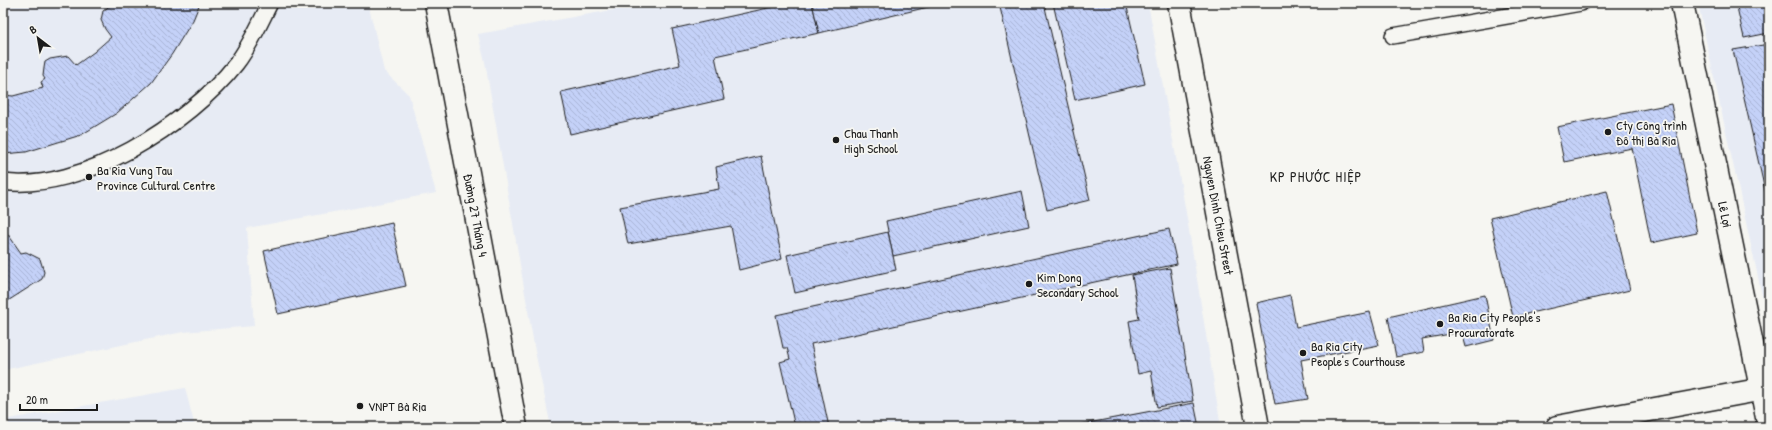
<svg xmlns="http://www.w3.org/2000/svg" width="1772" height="430" font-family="'Patrick Hand',sans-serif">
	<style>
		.built { fill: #e7ebf4 }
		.building { fill: url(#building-back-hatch); stroke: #1c1c1c }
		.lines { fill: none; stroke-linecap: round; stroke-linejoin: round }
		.service-casing { stroke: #1c1c1c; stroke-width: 18 }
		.minor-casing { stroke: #1c1c1c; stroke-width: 25 }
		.tertiary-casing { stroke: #1c1c1c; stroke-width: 25 }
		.service { stroke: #f6f6f2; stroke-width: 15 }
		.minor { stroke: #f6f6f2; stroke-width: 22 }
		.tertiary { stroke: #f6f6f2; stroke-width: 22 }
		.poi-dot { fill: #1c1c1c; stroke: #f6f6f2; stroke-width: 1.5 }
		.labels { text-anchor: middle; stroke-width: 3.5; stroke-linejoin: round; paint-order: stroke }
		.poi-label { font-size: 13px; fill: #1c1c1c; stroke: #f6f6f2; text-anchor: start }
		.street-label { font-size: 13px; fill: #1c1c1c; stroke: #f6f6f2 }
		.neighbourhood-label { font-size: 14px; letter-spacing: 1px; fill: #1c1c1c; stroke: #f6f6f2 }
	</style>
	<defs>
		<pattern id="building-back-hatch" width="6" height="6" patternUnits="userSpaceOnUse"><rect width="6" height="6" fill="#c4d1f8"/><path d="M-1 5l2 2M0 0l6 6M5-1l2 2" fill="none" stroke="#a8b3d4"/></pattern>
	</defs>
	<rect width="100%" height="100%" fill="#f6f6f2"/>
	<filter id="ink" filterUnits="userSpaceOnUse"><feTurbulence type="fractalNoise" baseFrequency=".025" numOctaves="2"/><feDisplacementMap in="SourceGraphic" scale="8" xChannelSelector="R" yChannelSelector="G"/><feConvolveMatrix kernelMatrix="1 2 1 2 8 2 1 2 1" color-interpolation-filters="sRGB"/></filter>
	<g filter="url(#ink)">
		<g class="built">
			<path d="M3,3H368L384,71L409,95L436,193L247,228L254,326L183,332L3,370Z"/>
			<path d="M629,3H1148L1187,218L1220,421L1216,427H551L535,351L485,62L478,34L629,7Z"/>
			<path d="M1698,3H1769V327L1713,73Z"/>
			<path d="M185,388L195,427H3V420Z"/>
		</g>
		<g class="building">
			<path d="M118,3L138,8L142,3H200L193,20L172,54L151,83L117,113L81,135L26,152L3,154V95L13,96L43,88L41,82L45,79L43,76L44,68L45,62L50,59L68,56L76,65L94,52L111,37L105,29L101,20L103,11L112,4Z"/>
			<path d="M791,3H812L819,33L715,56L724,99L570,134L561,92L680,65L672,29Z"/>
			<path d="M812,3H945L819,33Z"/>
			<path d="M999,3H1044L1090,200L1047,210Z"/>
			<path d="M1053,3H1126L1145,84L1075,100Z"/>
			<path d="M1736,3H1769V33L1744,38Z"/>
			<path d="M1769,44V208L1733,50Z"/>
			<path d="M1671,104L1697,233L1651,243L1632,148L1564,162L1557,127Z"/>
			<path d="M761,156L782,259L739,270L731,226L628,244L620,207L719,189L716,167Z"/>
			<path d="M1022,191L1029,226L893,256L886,221Z"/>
			<path d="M1607,191L1630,290L1513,317L1490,218Z"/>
			<path d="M392,223L406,286L278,314L264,251Z"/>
			<path d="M3,227L21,253L26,252L40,259L44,272L42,279L3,304Z"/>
			<path d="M1169,229L1177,264L811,344L829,427H795L780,362L790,359L787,348H783L776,315Z"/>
			<path d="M888,232L896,270L795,293L787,255Z"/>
			<path d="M1170,268L1193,401L1157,407L1151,371L1138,374L1129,321L1139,319L1132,275Z"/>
			<path d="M1290,295L1296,327L1370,312L1379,345L1301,360L1308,399L1275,404L1256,303Z"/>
			<path d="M1485,295L1494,340L1466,347L1462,332L1422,339L1424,352L1396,357L1388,317Z"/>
			<path d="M1194,403L1199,427H1067Z"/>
		</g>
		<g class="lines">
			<g class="service-casing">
				<g id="service">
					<path d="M1393,36L1581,3"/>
					<path d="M3,182C81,193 189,124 236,64C250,46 260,23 270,3"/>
				</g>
			</g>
			<g class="minor-casing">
				<g id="minor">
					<path id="s1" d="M1179,3L1258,427"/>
					<path id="s2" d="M1682,3L1769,427"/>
					<path d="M1557,427L1769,388"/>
				</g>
			</g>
			<g class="tertiary-casing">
				<g id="tertiary">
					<path id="s3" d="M436,3L516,427"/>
				</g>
			</g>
			<use href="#service" class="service"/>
			<use href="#minor" class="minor"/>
			<use href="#tertiary" class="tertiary"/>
		</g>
	</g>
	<g class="poi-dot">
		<circle cx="1608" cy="132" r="4"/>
		<circle cx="836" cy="140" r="4"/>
		<circle cx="89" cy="177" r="4"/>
		<circle cx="1029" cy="284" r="4"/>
		<circle cx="1440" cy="324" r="4"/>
		<circle cx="1303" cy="353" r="4"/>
		<circle cx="360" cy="406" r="4"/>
	</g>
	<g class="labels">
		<g class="poi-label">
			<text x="1616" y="130">Cty Công trình<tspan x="1616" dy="15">Đô thị Bà Rịa</tspan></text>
			<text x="844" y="138">Chau Thanh<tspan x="844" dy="15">High School</tspan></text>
			<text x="97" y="175">Ba Ria Vung Tau<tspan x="97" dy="15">Province Cultural Centre</tspan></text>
			<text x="1037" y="282">Kim Dong<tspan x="1037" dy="15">Secondary School</tspan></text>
			<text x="1448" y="322">Ba Ria City People's<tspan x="1448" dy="15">Procuratorate</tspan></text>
			<text x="1311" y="351">Ba Ria City<tspan x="1311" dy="15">People's Courthouse</tspan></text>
			<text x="368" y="411">VNPT Bà Rịa</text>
		</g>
		<g class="street-label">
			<text dy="5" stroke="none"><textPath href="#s3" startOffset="216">Đường 27 Tháng 4</textPath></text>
			<text dy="5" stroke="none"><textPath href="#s1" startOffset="216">Nguyen Dinh Chieu Street</textPath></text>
			<text dy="5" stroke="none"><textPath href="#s2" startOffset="216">Lê Lợi</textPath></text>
		</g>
		<g class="neighbourhood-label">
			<text x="1316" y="182">KP PHƯỚC HIỆP</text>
		</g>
	</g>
	<rect width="1772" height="430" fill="none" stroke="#f6f6f2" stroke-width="16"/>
	<rect x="8" y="8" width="1756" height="414" fill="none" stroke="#1c1c1c" stroke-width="1.5" filter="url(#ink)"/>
	<g transform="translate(38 38) rotate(329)" stroke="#f6f6f2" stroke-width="3" paint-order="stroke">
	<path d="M0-3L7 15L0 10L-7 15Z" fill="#1c1c1c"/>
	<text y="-6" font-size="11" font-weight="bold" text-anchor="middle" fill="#1c1c1c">B</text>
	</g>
	<path d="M20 404v6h77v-6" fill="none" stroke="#1c1c1c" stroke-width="2"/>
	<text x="26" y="404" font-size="12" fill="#1c1c1c" stroke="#f6f6f2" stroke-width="3" paint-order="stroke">20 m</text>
</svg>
